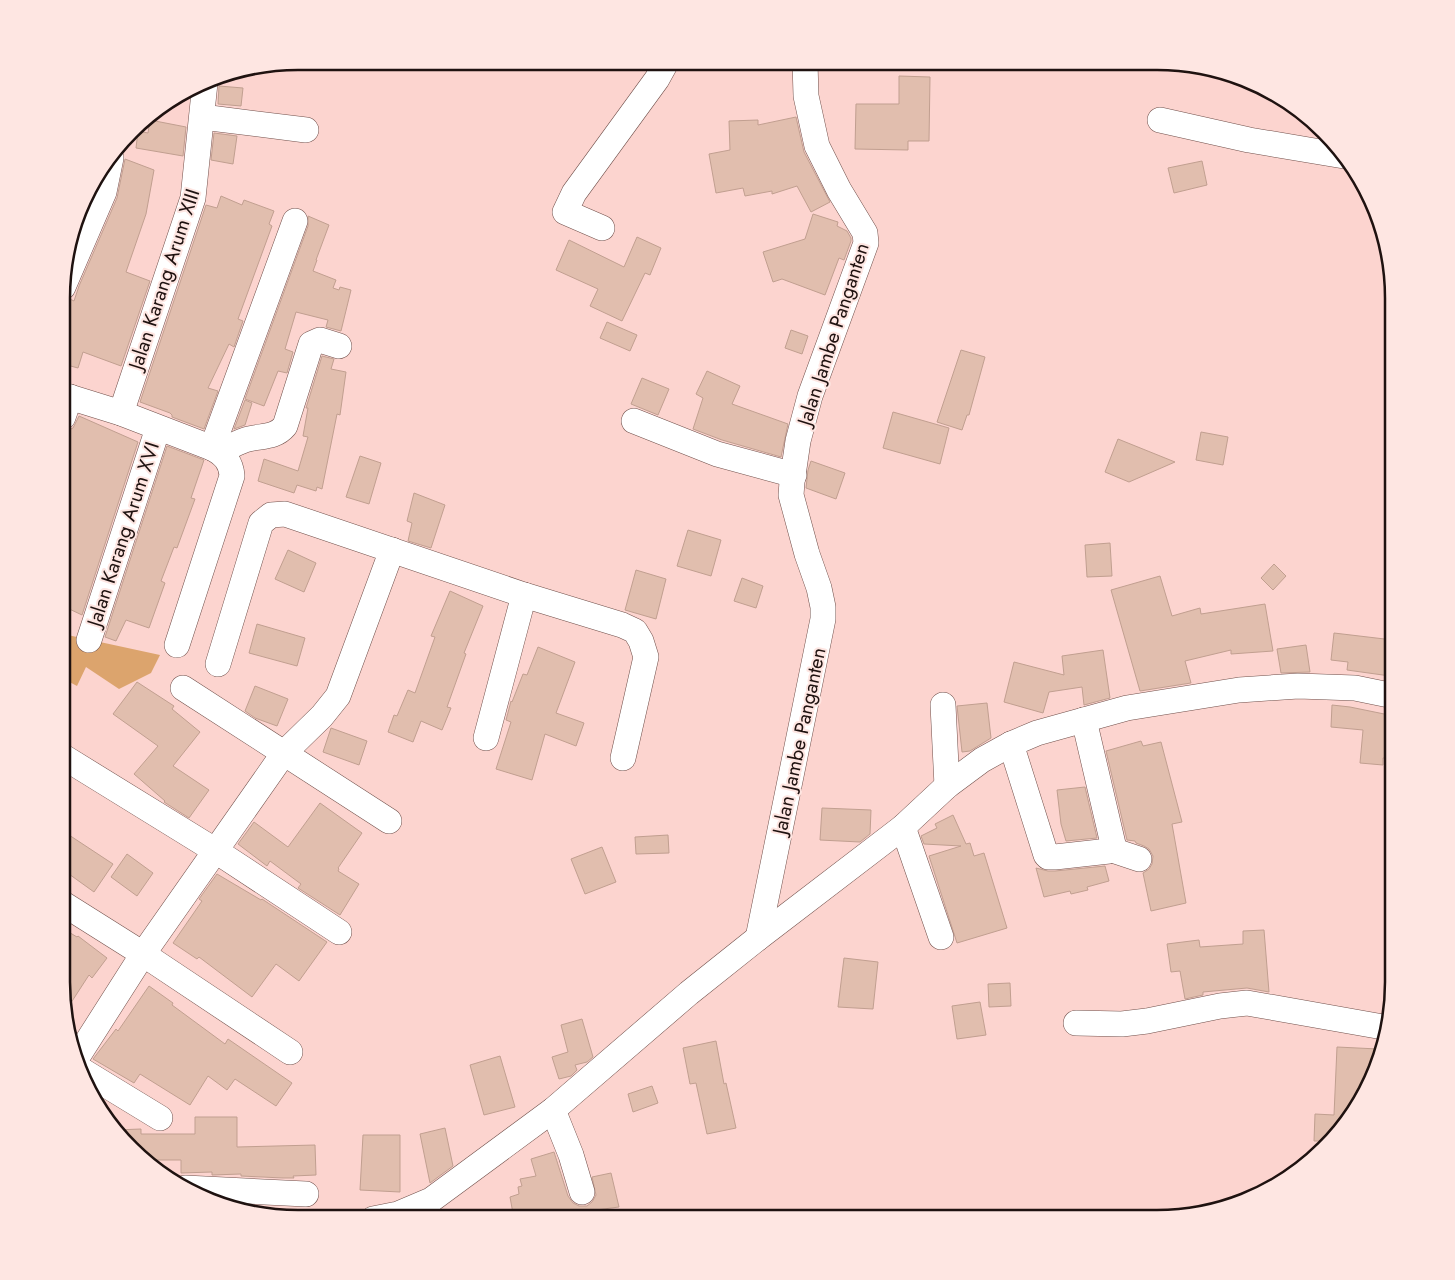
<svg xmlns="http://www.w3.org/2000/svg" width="1455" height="1280" font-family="Jost,sans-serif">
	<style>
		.green { fill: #dca46d }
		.building { fill: #e1beae; stroke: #c19f90 }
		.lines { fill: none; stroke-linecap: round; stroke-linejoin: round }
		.minor-casing { stroke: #71504b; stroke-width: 26 }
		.minor { stroke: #fff; stroke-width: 25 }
		.labels { text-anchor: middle; stroke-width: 4; stroke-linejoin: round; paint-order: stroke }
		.street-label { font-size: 20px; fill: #1f1210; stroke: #fee6e2 }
		.rim { fill: none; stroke: #1f1210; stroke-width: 2.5 }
	</style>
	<rect width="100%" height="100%" fill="#fcd4cf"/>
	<path class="green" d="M63,634L160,655L151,673L119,689L86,667L77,686L62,678Z"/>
	<g class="building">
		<path d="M899,76L930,77L929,141H908V150L855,149L856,104H899Z"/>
		<path d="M219,86L243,88L241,106L218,104Z"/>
		<path d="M796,117L804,152L830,202L811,212L797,186L772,194V191L745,196L743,188L716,193L709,154L730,150L729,121L758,120V125Z"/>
		<path d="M150,120L186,127L183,156L136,148L138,131L148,133Z"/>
		<path d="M214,133L237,136L233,164L211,160Z"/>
		<path d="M125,159L154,170L146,214L126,272L150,281L121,366L83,352L78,368L63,364V310L66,301L70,299L74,301L79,286L117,198Z"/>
		<path d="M1202,161L1207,185L1174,193L1168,168Z"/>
		<path d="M221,196L242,205L244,200L274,211L269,224L272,226L238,319L243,321L234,347L229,344L208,388L218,391L204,429L172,417V415L170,413L140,402L206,205L217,208Z"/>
		<path d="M813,214L838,222L837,226L847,231L851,238V241L844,260L839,258L825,295L782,279L773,282L763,252L805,239Z"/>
		<path d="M308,216L329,225L316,260H317L313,271L336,280L333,288L339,290L340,287L351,290L341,331L326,327L328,320L296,312L285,349L293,352L287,373L278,371L264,406L245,399L308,226Z"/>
		<path d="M637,237L661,248L650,275L645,273L622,321L590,306L598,289L556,270L569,240L624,267Z"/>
		<path d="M607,322L637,335L630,351L600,338Z"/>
		<path d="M791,330L808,336L802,354L785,348Z"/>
		<path d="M961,350L985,357L969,415H967L962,430L937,422Z"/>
		<path d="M322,356L334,359L331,369L346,372L340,415L337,414L322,489L317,487L316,491L297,485L294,493L258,481L264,459L298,471L308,437L303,436L308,408H306Z"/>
		<path d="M707,371L740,386L732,404L788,424L781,457L722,440L693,429L703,398L696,394Z"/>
		<path d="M642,378L669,389L658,415L631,404Z"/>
		<path d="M245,400L252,403L245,425L234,429Z"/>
		<path d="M893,412L949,428L940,464L883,448Z"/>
		<path d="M79,416L138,442L82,615L63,606V442L66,431L73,428Z"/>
		<path d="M1201,432L1228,437L1223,465L1196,460Z"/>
		<path d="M1118,439L1175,462L1129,482L1105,472Z"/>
		<path d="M167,446L204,460L191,498L195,499L177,548L174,547L161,581L165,583L149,628L126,620L116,641L105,637Z"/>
		<path d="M360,456L381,463L369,504L346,497Z"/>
		<path d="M811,461L845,473L836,499L806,488L808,470Z"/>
		<path d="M414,493L445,505L431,548L408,541L412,523L407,521Z"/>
		<path d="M688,530L721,540L711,576L677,566Z"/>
		<path d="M1110,543L1112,576L1087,577L1085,545Z"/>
		<path d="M288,550L316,563L304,592L275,579Z"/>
		<path d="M1274,564L1286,576L1273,590L1261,578Z"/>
		<path d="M636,570L666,579L656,619L625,610Z"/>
		<path d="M1160,576L1172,616L1200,608L1201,614L1265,604L1273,651L1231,654V650L1185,661L1191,683L1140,691L1111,590Z"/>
		<path d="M742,578L763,586L756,608L734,601Z"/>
		<path d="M450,591L483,606L464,653L466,654L447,707L451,708L442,730L421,721L413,742L388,732L394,715L397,716L408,690L415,693L435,637L431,636Z"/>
		<path d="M257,624L305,638L297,666L249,653Z"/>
		<path d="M1334,633L1393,640L1394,666H1391L1390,676L1347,670L1348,662L1331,660Z"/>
		<path d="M1306,645L1310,672L1281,673L1277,649Z"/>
		<path d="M538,647L575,662L556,713L584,723L576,746L545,734L532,780L496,769L511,722L506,720L511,701L512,702L523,674L527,675Z"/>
		<path d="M1103,650L1110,698L1084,705L1082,687L1049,692L1043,713L1004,702L1014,662L1064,675L1062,656Z"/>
		<path d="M137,682L174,706L172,709L200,732L173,766L209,790L189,818L164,802L165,801L134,774L158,746L113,714Z"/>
		<path d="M255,686L288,699L277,726L255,718L245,711Z"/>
		<path d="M987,703L991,738L970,751L962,752L957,706Z"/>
		<path d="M1332,705L1350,707L1394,716L1391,758H1383V765L1360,763L1363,730L1331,727Z"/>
		<path d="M331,728L367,741L359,765L323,752Z"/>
		<path d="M1141,741L1143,746L1161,742L1182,822L1172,824L1186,903L1151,911L1143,873L1149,869L1152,864L1153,856L1149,849L1144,846L1136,843L1135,841L1127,840L1106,751Z"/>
		<path d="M1085,787L1097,838L1066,841L1061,824L1057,790Z"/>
		<path d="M320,803L362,833L338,868L339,869L338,871L359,884L340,915L298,888L301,884L270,861L267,866L238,844L254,822L288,847Z"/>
		<path d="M822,808L871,810L870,834L860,842L820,840Z"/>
		<path d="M953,815L966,844L970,843L974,856L984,853L1007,928L957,943L929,856L961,846L924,844L921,836L937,828L935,824Z"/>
		<path d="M69,835L113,864L94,892L62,869V846Z"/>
		<path d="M668,835L669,853L636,854L635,837Z"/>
		<path d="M602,847L616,882L585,894L571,859Z"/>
		<path d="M127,854L153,873L137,896L111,877Z"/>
		<path d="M1105,866L1109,881L1087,887L1088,890L1071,894L1070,891L1044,897L1036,868L1048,871H1055Z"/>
		<path d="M217,874L261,900L262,899L327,942L299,981L276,964L252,997L199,957L197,959L173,943L202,901L199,899Z"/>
		<path d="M62,928L77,937L78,936L107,958L92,978L89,975L65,1012L62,997Z"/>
		<path d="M1264,930L1269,992L1247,988L1203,992V995L1185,999L1180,971L1171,972L1167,944L1199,940L1200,947L1243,944V931Z"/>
		<path d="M844,958L878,962L873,1009L838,1007Z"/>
		<path d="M1010,983L1011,1006L989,1007L988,984Z"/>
		<path d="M149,986L173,1003L172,1005L225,1044L228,1039L292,1083L276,1106L235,1079L227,1090L208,1076L190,1105L140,1074L134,1083L93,1059L116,1029L118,1031Z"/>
		<path d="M980,1002L986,1035L957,1039L952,1006Z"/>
		<path d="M582,1019L593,1057L587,1062L575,1065L577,1070L571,1076L559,1079L552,1057L568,1052L561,1025Z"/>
		<path d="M716,1041L724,1084L726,1083L736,1128L707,1134L696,1083L690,1084L683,1048Z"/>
		<path d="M1337,1047L1378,1049L1369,1086L1327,1141H1314L1315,1114L1334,1115Z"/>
		<path d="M500,1056L515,1107L484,1115L470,1065Z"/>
		<path d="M652,1086L658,1103L633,1112L628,1094Z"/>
		<path d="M195,1117H237V1147L315,1145L316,1175L293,1176L294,1178H283L241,1176V1174L212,1175V1172L181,1173V1160H149L120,1138L115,1130L141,1129V1134H195Z"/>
		<path d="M445,1128L453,1166L430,1183L420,1134Z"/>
		<path d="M363,1135H400V1192L360,1190Z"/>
		<path d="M554,1152L568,1196L573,1203L579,1206H587L592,1202L596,1195L592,1177L611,1173L619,1207L565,1214L566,1219H514L510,1197L519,1194L518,1187L522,1186L520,1179L536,1176L531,1159Z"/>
	</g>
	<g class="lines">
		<g class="minor-casing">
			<g id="minor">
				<path d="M202,117L306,130"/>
				<path d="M1160,120L1249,140L1344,156"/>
				<path d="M602,228L565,212L574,193L657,79L667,61"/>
				<path d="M63,287L104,192L111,158"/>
				<path d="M63,395L121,413L212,448L295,221"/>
				<path d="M121,413L193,198L205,83"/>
				<path d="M63,417L70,397"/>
				<path d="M634,421L717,454L794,475"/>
				<path d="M220,452C228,448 236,443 245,440C260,435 274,439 285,426L311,344L320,340L339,346"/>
				<path d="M89,640L158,428"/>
				<path d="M177,645L232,476C231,462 224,454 212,448"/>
				<path d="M218,664L261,523L271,515L285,514L524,595L622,625L635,631L641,641L646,657L623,758"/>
				<path d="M183,688L389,821"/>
				<path d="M943,705L947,786"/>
				<path d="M486,738L524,595"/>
				<path d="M1011,744L1046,855L1048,857H1055L1109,851L1112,850L1113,844L1084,720"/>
				<path d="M62,756L216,851L339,932"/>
				<path d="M903,827L941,937"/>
				<path d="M1112,850L1139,859"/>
				<path d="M62,903L143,954L290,1052"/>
				<path d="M758,938L823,619V607L819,588L807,554L791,495L792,482L798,441L810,396L866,243L865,233L839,190L817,146L806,96L805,62"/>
				<path d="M1076,1023L1122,1024L1147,1021L1220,1006L1247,1003L1383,1027"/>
				<path d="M76,1059L143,954L284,753L322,716L338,696L392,550"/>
				<path d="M78,1068L160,1118"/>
				<path d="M553,1110L571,1155L582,1192"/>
				<path d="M185,1188L306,1194"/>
				<path d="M373,1219L398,1214L431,1200L553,1110L689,993L758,938L903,827L947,786L982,760L1011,744L1037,733L1127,708L1239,690L1298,686L1355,688L1394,696"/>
			</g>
		</g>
		<use href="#minor" class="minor"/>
	</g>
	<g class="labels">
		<g class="street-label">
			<text transform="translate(164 279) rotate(-72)" y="7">Jalan Karang Arum XIII</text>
			<text transform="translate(833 334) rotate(-72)" y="7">Jalan Jambe Panganten</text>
			<text transform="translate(123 534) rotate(-72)" y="7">Jalan Karang Arum XVI</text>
			<text transform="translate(799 741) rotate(-78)" y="7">Jalan Jambe Panganten</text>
		</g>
	</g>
	<path d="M0 0H1455V1280H0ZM298 70H1157A228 228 0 0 1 1385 298V982A228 228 0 0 1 1157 1210H298A228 228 0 0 1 70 982V298A228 228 0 0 1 298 70Z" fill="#fee6e2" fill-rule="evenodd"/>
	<path class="rim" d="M298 70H1157A228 228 0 0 1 1385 298V982A228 228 0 0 1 1157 1210H298A228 228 0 0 1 70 982V298A228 228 0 0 1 298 70Z"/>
</svg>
